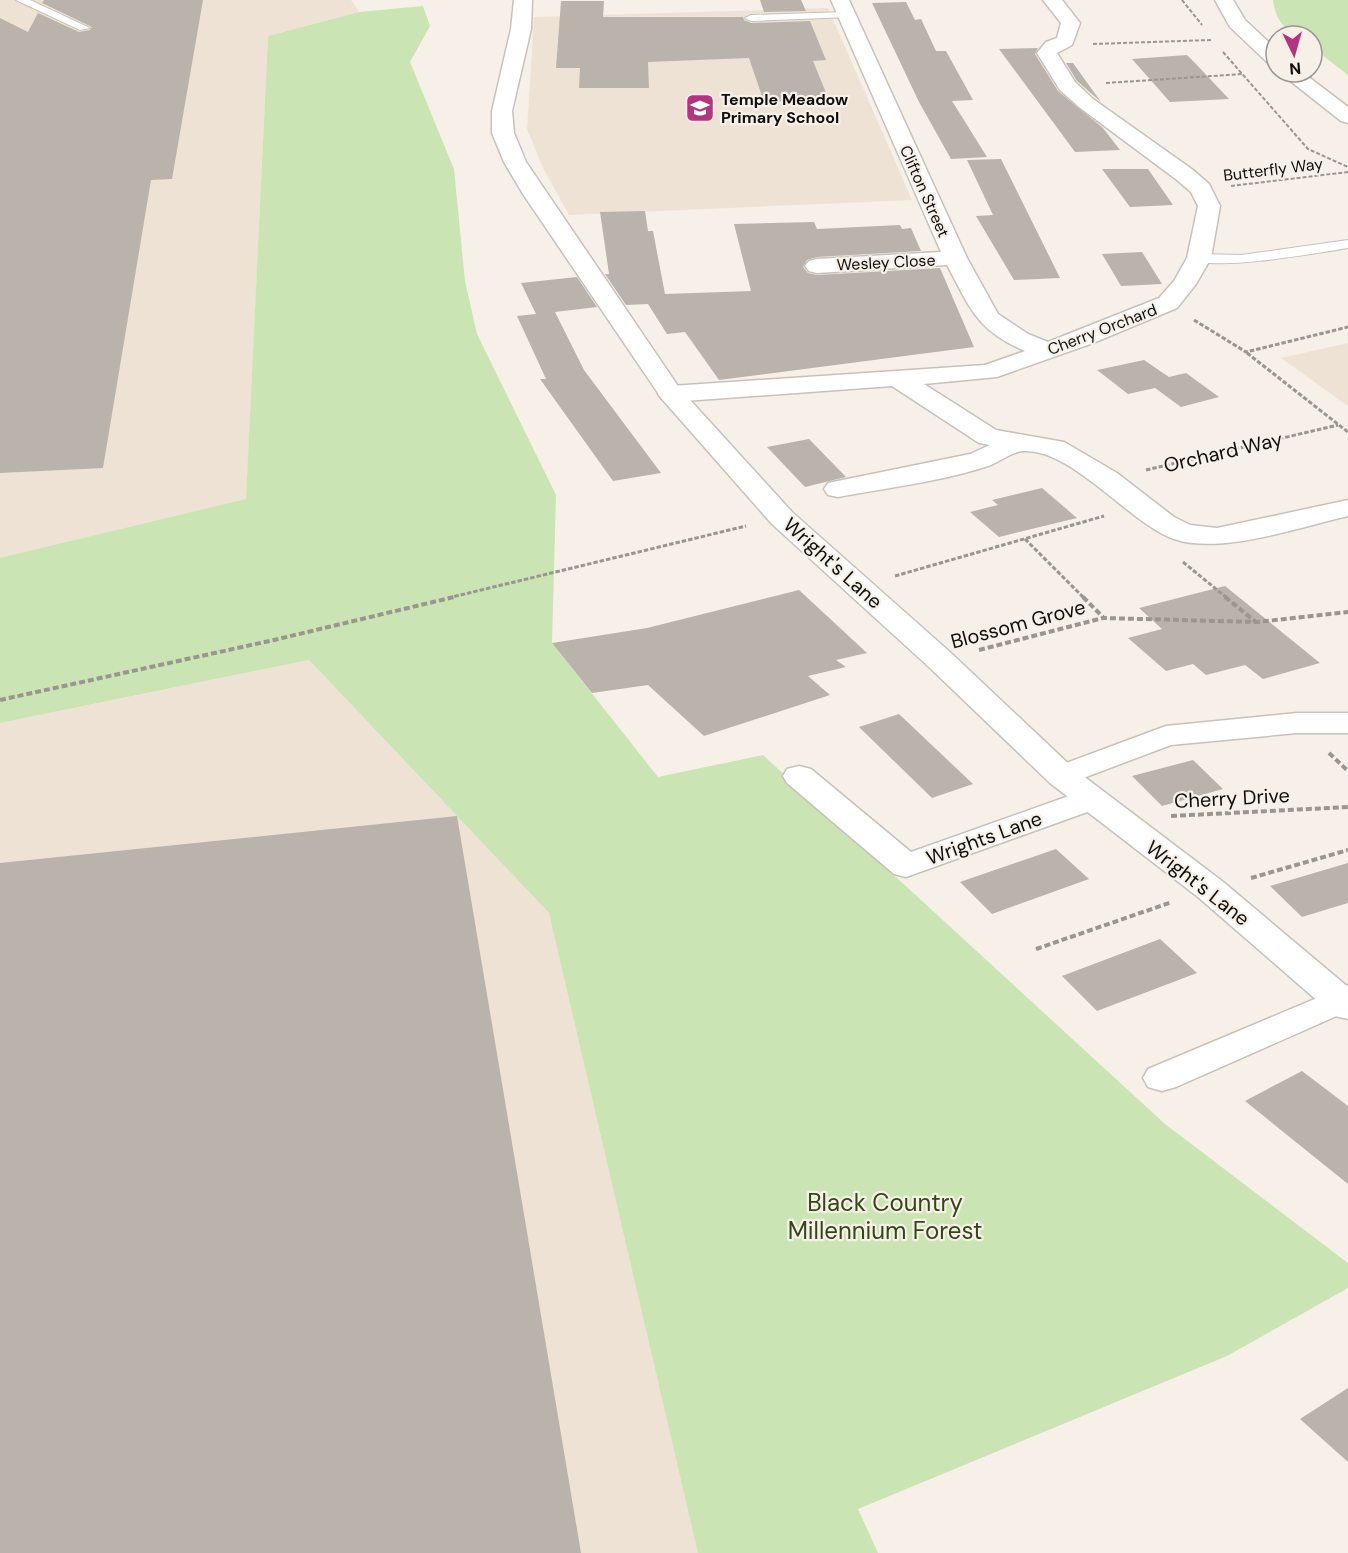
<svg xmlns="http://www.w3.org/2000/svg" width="1348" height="1553" font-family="'DM Sans',sans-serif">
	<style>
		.built { fill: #eee2d5 }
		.green { fill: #cae5b3 }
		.building { fill: #b9b3ab }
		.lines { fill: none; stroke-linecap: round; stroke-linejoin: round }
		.service-casing { stroke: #c8c1ba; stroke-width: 2 }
		.minor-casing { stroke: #c8c1ba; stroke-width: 3 }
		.tertiary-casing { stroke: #c8c1ba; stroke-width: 3 }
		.primary-casing { stroke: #c8c1ba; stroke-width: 3 }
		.path-far2 { stroke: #9a958f; stroke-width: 2; stroke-dasharray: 4 2; stroke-linecap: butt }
		.path-far1 { stroke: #9a958f; stroke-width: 3; stroke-dasharray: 4.5 2; stroke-linecap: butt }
		.path { stroke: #9a958f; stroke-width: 4; stroke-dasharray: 6 3; stroke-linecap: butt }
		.service { fill: #fff; fill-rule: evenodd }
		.minor { fill: #fff; fill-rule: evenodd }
		.tertiary { fill: #fff; fill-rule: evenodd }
		.primary { fill: #fff; fill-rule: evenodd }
		.labels { text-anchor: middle; stroke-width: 4.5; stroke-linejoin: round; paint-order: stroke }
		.far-poi-label { font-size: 16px; font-weight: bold; fill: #0f0d0b; stroke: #f7f0e8; text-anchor: start }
		.far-street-label { font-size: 16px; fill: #0f0d0b; stroke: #f7f0e8 }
		.street-label { font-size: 20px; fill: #0f0d0b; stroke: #f7f0e8 }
		.near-park-label { font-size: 24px; fill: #314716; stroke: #f7f0e8 }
	</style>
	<rect width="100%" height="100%" fill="#f7f0e8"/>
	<g class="built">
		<path d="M0,0H351L359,12L268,36L241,610L0,672Z"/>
		<path d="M828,8L912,200L569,215L543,168L527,129L534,17Z"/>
		<path d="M1348,343V406L1281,358Z"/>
		<path d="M309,660L549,913L878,1553H0V723Z"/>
	</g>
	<g class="green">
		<path d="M1273,0H1348V75L1312,47V36C1289,36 1276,24 1273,0Z"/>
		<path d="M423,6L430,26L410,62L454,169L465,281L477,334L556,495L552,643L658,777L763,755L1165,1124L1348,1263V1288L1227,1356L858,1509L878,1553H698L549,913L309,660L0,723V558L246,499L268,36L359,12Z"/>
	</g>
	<g class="building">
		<path d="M44,0H203L172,179L151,180L103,468L0,473V18L28,32L38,13L79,32L90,30L92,27L42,3Z"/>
		<path d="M760,0H801L806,11L764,12Z"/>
		<path d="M561,1H604L603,17H743L744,20L751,23L810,21L826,60L813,61L829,100L764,102L749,58L648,62L649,88H579L580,68H556Z"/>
		<path d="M906,2L915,20L921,19L936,51H946L973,100L952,101L987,157L951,159L919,102L872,3Z"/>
		<path d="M1038,48L1035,54L1058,91L1103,128L1120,150L1075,152L999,49Z"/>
		<path d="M1187,55L1195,63L1229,99L1170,102L1132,59Z"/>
		<path d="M1066,63H1073L1101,102L1077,81Z"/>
		<path d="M1001,159L1060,278L1014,280L976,216L993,215L967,160Z"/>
		<path d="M1102,169H1148L1173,205L1130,207Z"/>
		<path d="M645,211L648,231H653L665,294L751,291L734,224L814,222L817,229L900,225L902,229L911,228L921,251L817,257L807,260L803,267L808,273L817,275L940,268L974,347L719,380L685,332L667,334L648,304L626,305L605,274H609L600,212Z"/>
		<path d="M1142,252L1162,284L1121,286L1102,254Z"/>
		<path d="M577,277L597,307L555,312L584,370L661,473L613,481L540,379H546L517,316L536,314L521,283Z"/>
		<path d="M1144,360L1169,377L1186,373L1219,397L1181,407L1155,388L1128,394L1097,370Z"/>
		<path d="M809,439L846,477L805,487L767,447Z"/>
		<path d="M1042,488L1077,518L999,537L970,512L998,505L992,500Z"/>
		<path d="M1225,586L1320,663L1263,679L1245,665L1206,675L1193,664L1166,671L1128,638L1162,629L1139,608Z"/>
		<path d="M799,590L867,653L836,660L846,667L808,676L830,695L704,736L648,685L592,693L552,643L647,628Z"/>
		<path d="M899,714L973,784L932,798L859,727Z"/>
		<path d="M1193,760L1223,789L1162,806L1132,776Z"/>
		<path d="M457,816L581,1553H0V863Z"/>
		<path d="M1056,849L1089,879L992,914L960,882Z"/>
		<path d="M1348,863V903L1302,917L1270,886Z"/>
		<path d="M1160,939L1197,973L1097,1011L1062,976Z"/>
		<path d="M1302,1071L1348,1106V1184L1245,1101Z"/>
		<path d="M1348,1388V1462L1300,1419Z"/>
	</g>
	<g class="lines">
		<g class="service-casing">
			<g id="service">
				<path d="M16,0H30L90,28L80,30Z"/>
				<path d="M846,12L852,15L850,17L751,21L745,18L751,15Z"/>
				<path d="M1348,240V248C1323,252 1207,273 1192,258L1199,254L1241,255Z"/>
			</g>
		</g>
		<g class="minor-casing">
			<g id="minor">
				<path d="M831,0H849L967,258L998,314L1028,334L1048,342L1159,298L1174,281L1187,258L1198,206L1191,192L1177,180L1079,107L1060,90L1037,53L1046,42L1057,38L1061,23L1043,0H1062L1080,23L1072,45L1057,53L1075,82L1093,99L1193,170L1209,184L1220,206L1211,258L1196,284L1177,308L1093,343L997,377L924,384L996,430L1064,442L1117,473L1174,517L1190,525L1217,528L1348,500V516C1300,527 1220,555 1174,539C1130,524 1072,448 1023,451C1010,452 997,464 985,467C938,482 886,488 838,497L828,495L824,489L828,483L970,454L990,445L979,443L892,386L671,402L662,399L658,394L662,389L671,386L985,365L1025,351C976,330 971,309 947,265L817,273L809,271L805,266L809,261L817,259L941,252Z"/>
				<path d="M1297,713H1348V733H1297L1171,745L1062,786L1050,783L1046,776L1050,769L1166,726Z"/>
				<path d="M799,766L811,769L911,852L1080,792L1092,789L1104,792L1109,799L1104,806L906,877L894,874L787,783L783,776L787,769Z"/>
				<path d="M1348,985V1011L1176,1087L1162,1091L1148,1087L1143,1078L1148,1069Z"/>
			</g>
		</g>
		<g class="tertiary-casing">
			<path id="tertiary" d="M514,0H532L531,29L512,111L514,133L526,162L680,389L792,512L951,653L1074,769L1222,881L1348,987V1019L1335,1016L1198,897L1050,783L929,667L772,524L662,399L523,194L504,162L492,133V111L511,29Z"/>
		</g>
		<g class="primary-casing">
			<g id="primary">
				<path d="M1215,0H1233L1245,20L1276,49V66L1269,64L1230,27Z"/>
				<path d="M1279,72H1302L1348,107V123L1341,121Z"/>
			</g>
		</g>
		<g class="path-far2">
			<path d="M1182,0L1202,25"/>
			<path d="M1093,44L1211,40"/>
			<path d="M1223,52L1308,149L1348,167"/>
			<path d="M1106,83L1243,74"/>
			<path d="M1231,186L1348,172"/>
		</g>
		<g class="path-far1">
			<path d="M1194,320L1246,352L1348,327"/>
			<path d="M1247,353L1348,432"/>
			<path d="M1146,470L1338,425"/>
			<path d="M1025,539L1084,598"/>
			<path d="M1183,562L1227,598"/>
			<path d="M895,576L1104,516"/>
			<path d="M448,598L746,526"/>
		</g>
		<g class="path">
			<path d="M1083,597L1103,617"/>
			<path d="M1225,597L1256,622"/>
			<path d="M979,650L1103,618L1257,622L1348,612"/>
			<path d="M0,700L274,640L454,597"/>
			<path d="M1329,753L1348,771"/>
			<path d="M1171,816L1348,807"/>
			<path d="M1251,878L1348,850"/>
			<path d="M1036,949L1172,902"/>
		</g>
		<use href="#service" class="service"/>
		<use href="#minor" class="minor"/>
		<use href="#tertiary" class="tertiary"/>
		<use href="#primary" class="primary"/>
	</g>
	<defs>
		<g id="school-square" transform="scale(1.5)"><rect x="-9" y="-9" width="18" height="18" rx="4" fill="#b43480" stroke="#f7f0e8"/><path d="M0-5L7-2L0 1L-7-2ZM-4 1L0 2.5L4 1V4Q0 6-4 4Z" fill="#fff"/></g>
	</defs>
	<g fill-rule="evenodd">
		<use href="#school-square" x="700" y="108"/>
	</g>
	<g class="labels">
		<g class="far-poi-label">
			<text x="721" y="105">Temple Meadow<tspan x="721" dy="18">Primary School</tspan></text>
		</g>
		<g class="far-street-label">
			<text transform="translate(1273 169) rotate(-7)" y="6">Butterfly Way</text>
			<text transform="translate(925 191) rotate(66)" y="6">Clifton Street</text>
			<text transform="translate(886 262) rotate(-3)" y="6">Wesley Close</text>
			<text transform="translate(1102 329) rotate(-21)" y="6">Cherry Orchard</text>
		</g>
		<g class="street-label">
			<text transform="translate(1223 452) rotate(-13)" y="7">Orchard Way</text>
			<text transform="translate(833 563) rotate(42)" y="7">Wright's Lane</text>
			<text transform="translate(1018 624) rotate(-15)" y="7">Blossom Grove</text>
			<text transform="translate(1232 798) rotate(-3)" y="7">Cherry Drive</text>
			<text transform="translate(984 838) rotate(-20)" y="7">Wrights Lane</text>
			<text transform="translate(1198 883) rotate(38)" y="7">Wright's Lane</text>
		</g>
		<g class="near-park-label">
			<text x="885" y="1211">Black Country<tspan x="885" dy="28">Millennium Forest</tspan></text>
		</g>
	</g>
	<g transform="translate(1294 54) rotate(175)"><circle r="28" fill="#f7f0e8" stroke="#9a9590" stroke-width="1.5"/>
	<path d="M0-4.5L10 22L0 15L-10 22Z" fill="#b43480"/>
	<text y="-9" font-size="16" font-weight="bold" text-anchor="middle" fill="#0f0d0b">N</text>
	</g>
</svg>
